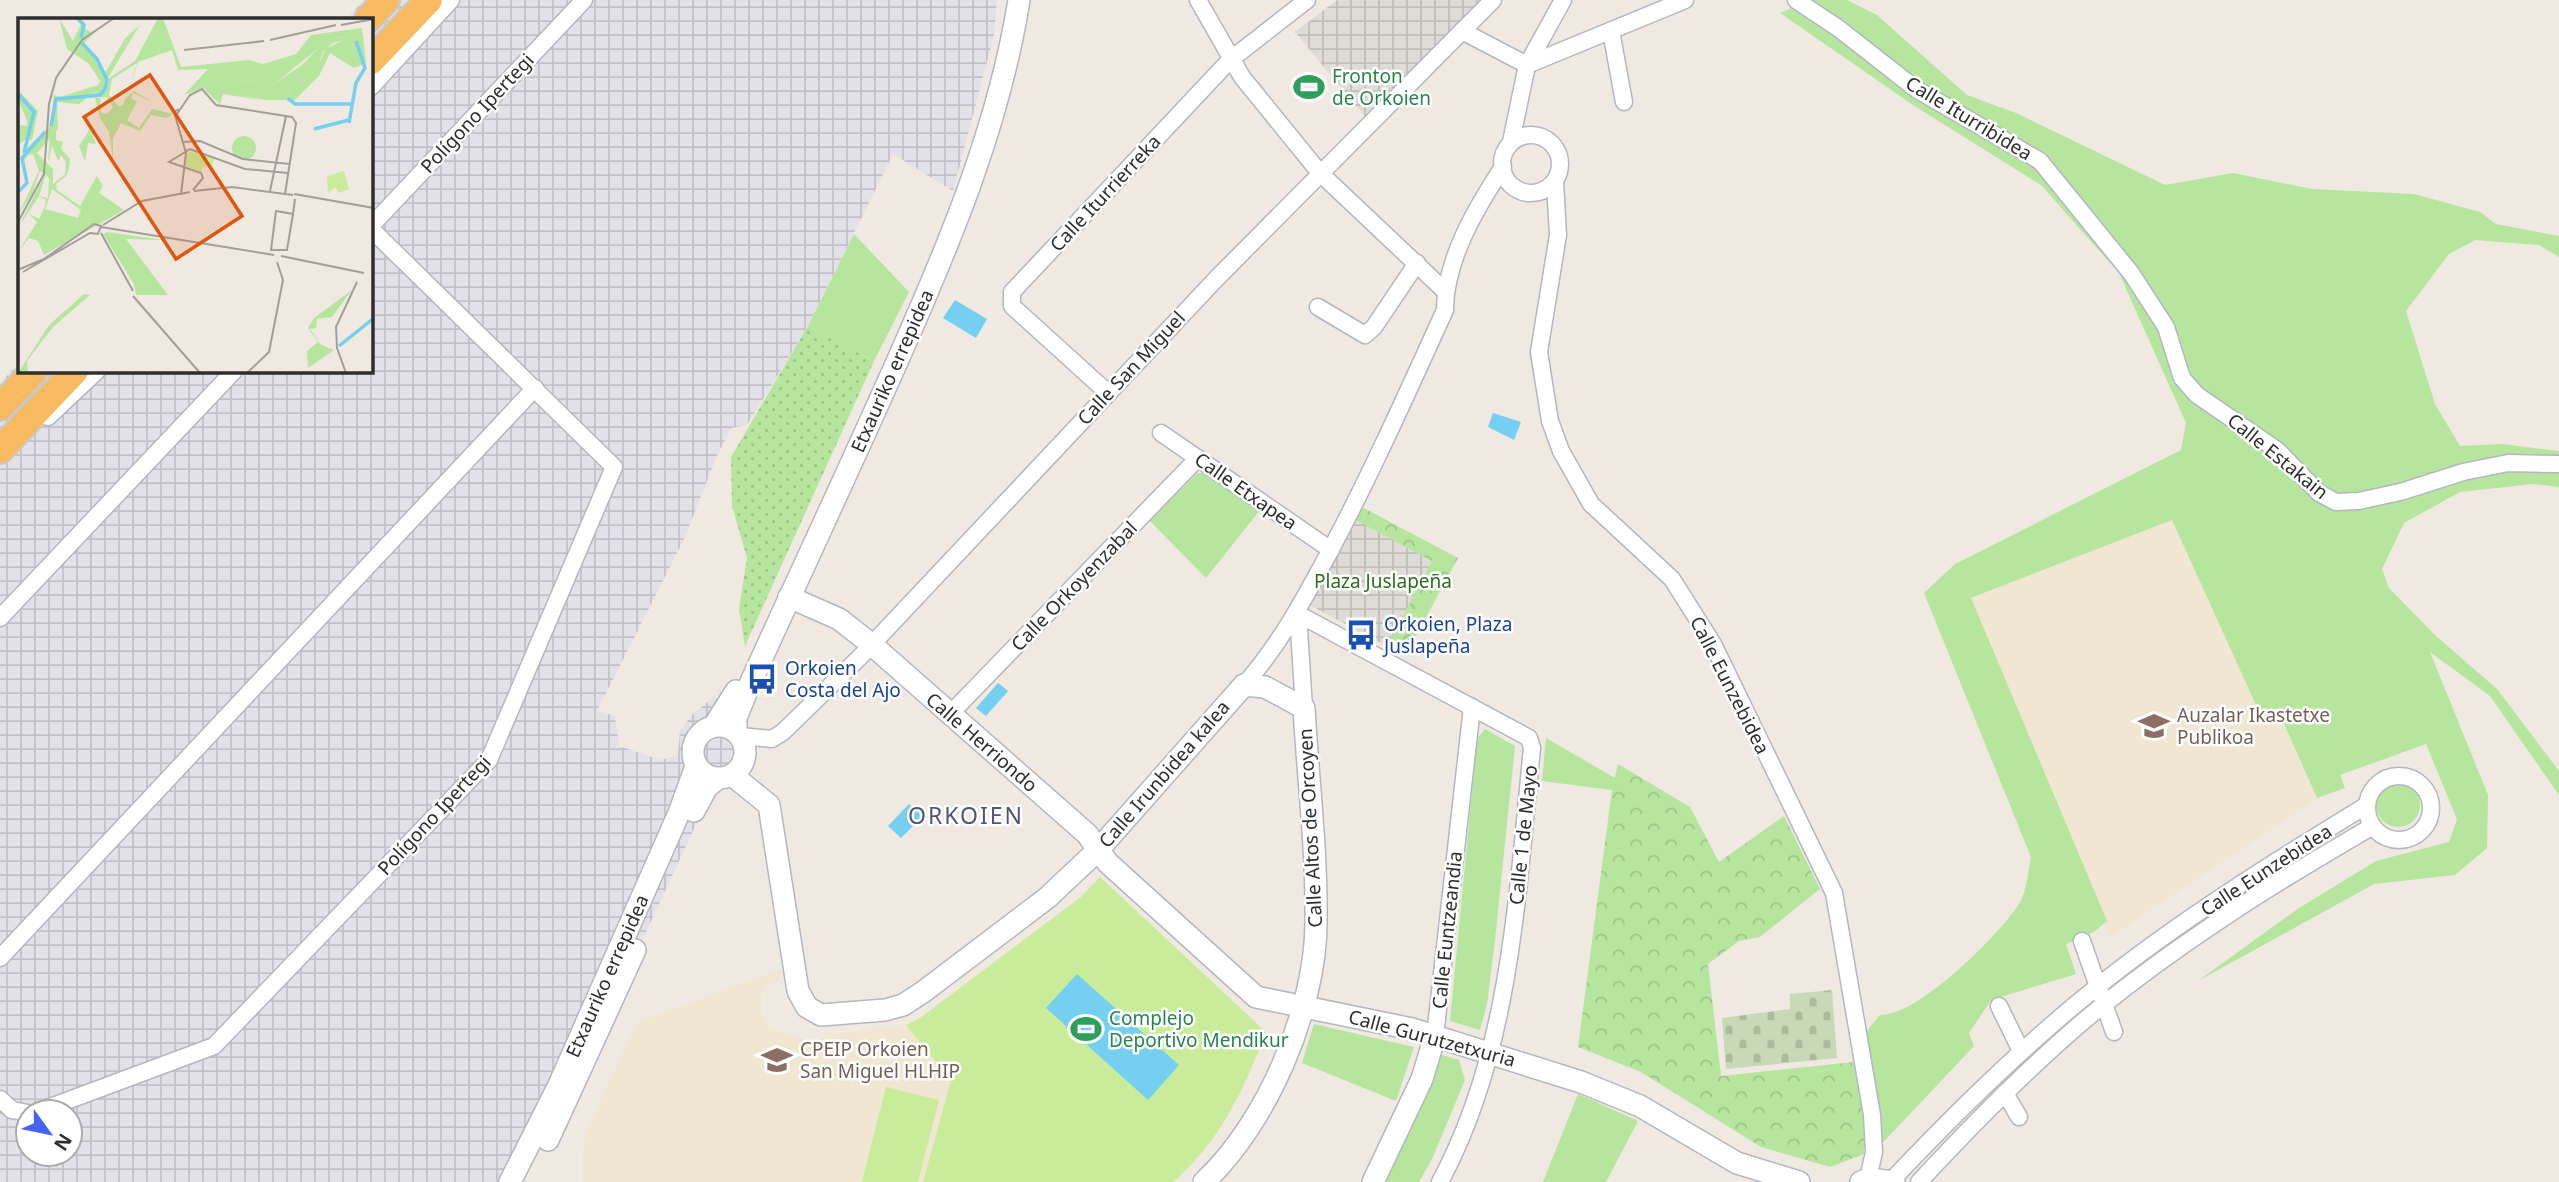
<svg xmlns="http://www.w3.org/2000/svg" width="2559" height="1182" font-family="'Noto Sans',sans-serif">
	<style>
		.industrial { fill: url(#industrial-grid); fill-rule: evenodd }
		.education { fill: #f0e6d1 }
		.grass { fill: #b6e59e }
		.cemetery { fill: url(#cemetery-stones) }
		.park { fill: url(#park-crowns) }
		.garden { fill: url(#garden-dots) }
		.pitch { fill: #c9ec9a }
		.plaza { fill: url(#plaza-grid) }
		.water { fill: #75cff0 }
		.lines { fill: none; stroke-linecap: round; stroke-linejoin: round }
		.minor-casing { stroke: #b4b7c1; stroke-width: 19 }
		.tertiary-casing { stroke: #b4b7c1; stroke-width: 24 }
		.trunk-casing { stroke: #c9c9c9; stroke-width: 30 }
		.minor { stroke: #fff; stroke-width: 16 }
		.tertiary { stroke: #fff; stroke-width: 21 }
		.trunk { stroke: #f8ba60; stroke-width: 26 }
		.labels { text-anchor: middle; stroke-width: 5; stroke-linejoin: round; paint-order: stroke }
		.leisure-label { font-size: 19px; fill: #27864d; stroke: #fff; text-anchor: start }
		.street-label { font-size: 19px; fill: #2e2e2e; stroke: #fff }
		.park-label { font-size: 19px; fill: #2c6e1b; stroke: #fff }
		.transit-label { font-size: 19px; fill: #164399; stroke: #fff; text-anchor: start }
		.education-label { font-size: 19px; fill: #785e54; stroke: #fff; text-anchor: start }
		.quarter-label { font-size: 23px; letter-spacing: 2px; fill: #4d5680; stroke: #fff }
		.inset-river { fill: none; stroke: #75cff0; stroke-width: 3.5 }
		.inset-road { fill: none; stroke: #a29e99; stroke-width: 2 }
		.view { fill: #df570e; fill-opacity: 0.15; stroke: #df570e; stroke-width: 3.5 }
		.inset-edge { fill: none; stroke: #2e2e2e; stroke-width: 3.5 }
	</style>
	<defs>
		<pattern id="industrial-grid" width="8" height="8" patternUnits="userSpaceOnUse" patternTransform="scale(1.75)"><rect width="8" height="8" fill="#e3e1e8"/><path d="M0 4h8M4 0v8" fill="none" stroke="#c3c1c7"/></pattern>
		<pattern id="cemetery-stones" width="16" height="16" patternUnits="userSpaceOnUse" patternTransform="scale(1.75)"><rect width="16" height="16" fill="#c8d9b8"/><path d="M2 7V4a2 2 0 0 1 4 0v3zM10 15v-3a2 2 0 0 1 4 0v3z" fill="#acbb9e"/></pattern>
		<pattern id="park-crowns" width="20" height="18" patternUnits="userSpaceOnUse" patternTransform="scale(1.75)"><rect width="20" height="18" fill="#b6e59e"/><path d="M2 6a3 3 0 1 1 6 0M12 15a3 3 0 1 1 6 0" fill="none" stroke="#9dc588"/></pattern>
		<pattern id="garden-dots" width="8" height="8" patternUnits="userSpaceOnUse" patternTransform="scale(1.75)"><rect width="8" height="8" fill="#b6e59e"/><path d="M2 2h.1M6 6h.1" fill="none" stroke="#9dc588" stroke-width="1.8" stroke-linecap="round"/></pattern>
		<pattern id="plaza-grid" width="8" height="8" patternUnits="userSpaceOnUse" patternTransform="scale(1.75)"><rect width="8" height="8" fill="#dfdcd8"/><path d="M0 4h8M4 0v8" fill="none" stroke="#c0bdba"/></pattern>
	</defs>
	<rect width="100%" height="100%" fill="#efe9e1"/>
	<path class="industrial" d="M364,0H997L994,35L953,191L893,154L808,326L747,425L732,428L718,453L685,537L597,711L615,716L619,746L661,760L678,755L680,731L692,715L715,696L736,718L738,753L731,768L717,779L569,1098L512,1182H0V383L19,363V371H371V19H346ZM28,1112H70V1154H28Z"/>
	<g class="education">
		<path d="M2172,520L2261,716L2276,707L2317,798L2111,937L1970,599Z"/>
		<path d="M786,967L779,979L765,989L761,1000L764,1023L773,1030L815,1041L837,1034L906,1025L951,1080L923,1182H583V1147L589,1126L636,1023Z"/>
	</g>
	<g class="grass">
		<path d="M1810,0H1847L1877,15L1967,95L2016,113L2165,185L2233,173L2312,189L2414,194L2480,212L2496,224L2559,236V257L2539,245L2475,240L2449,254L2406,311L2435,404L2460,446L2502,444L2559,451V487L2533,484L2460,492L2404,523L2382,569L2389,588L2436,636L2497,689L2559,771V795L2490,696L2430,652L2488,795L2487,848L2455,875L2374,884L2198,981L2296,910L2376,861L2449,842L2457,819L2426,744L2340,775L2345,788L2317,798L2277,708L2261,716L2172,520L1971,598L2107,921L2094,932L2066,944L2076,974L1991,1000L1969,1033L1974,1046L1874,1152L1859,1040L1880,1015C1918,1016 1998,936 2019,904C2027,892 2028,870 2031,857L1924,593L1955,564L2181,450L2186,423L2119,273L2041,185L1913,105L1780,13Z"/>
		<path d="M854,234L909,292L874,361L808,326Z"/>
		<path d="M1197,473H1205L1260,510L1206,578L1150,521Z"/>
		<path d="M1485,729L1515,746L1495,940L1487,1004L1480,1030L1450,1021L1477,739Z"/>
		<path d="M1546,738L1615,778L1612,790L1542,781Z"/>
		<circle cx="2398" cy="805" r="22"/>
		<path d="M1314,1024L1414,1047L1396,1101L1302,1063Z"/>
		<path d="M1438,1054L1459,1060L1465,1080L1432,1159L1419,1182H1379Z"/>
		<path d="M1578,1094L1638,1121L1606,1182H1543Z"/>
	</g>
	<path class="cemetery" d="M1832,990L1837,1058L1726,1069L1722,1018L1790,1009V994Z"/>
	<g class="park">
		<path d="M1360,506L1458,558L1405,656L1308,604Z"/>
		<path d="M1618,764L1690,807L1719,862L1784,816L1820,889L1760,937L1739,941L1708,964L1721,1076L1853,1062L1865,1111L1864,1154L1830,1167L1761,1147L1641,1072L1578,1047L1612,790Z"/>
	</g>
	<path class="garden" d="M808,326L874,361L745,646L739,609L747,558L732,506L731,457Z"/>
	<g class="pitch">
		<path d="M1100,877L1266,1032C1243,1091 1222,1139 1173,1182H923L951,1080L906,1025L920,1018L1081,897Z"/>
		<path d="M886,1087L939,1100L918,1182H862Z"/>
	</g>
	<g class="plaza">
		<path d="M1337,0H1493L1370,123L1295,32Z"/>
		<path d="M1354,519L1432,561L1387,646L1308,604Z"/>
	</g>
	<g class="water">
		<path d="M955,300L987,319L976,338L943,318Z"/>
		<path d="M1493,413L1521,422L1514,440L1488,427Z"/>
		<path d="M998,683L1008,691L986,716L976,708Z"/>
		<path d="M909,804L923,816L901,838L888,826Z"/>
		<path d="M1077,974L1179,1065L1148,1100L1046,1008Z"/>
	</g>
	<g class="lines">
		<g class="minor-casing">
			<g id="minor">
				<path d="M1198,0L1242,77L1320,173L1445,291"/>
				<path d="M1796,0L1838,28L1916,89L2040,161L2131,273L2166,327L2182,378L2197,395L2277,450L2319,493L2336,502L2359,501L2400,492L2463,472L2508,463L2559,464"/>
				<path d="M1462,31L1527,65L1563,0"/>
				<path d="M1611,31L1624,102"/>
				<path d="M371,87L451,0"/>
				<circle cx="1531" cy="164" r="29"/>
				<path d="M1511,142L1527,65L1685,0"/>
				<path d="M1555,182L1558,235L1539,352L1550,421L1561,451L1591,504L1672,579L1713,644L1834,893L1872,1115L1874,1152L1868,1179"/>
				<path d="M371,226L584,0"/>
				<path d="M1318,307L1365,335L1374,327L1417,263"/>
				<path d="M1108,393L1012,306V292L1230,60L1307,0"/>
				<path d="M48,417L97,371"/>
				<path d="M1161,433L1331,550"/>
				<path d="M1298,614L1529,738L1532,748C1517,895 1511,1050 1440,1182"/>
				<path d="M1298,614L1304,708"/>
				<path d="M0,618L234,371"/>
				<path d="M1244,685C1281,643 1304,599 1330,551C1372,472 1408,391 1445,310C1445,260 1476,208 1503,167"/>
				<path d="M950,714L1198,458"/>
				<path d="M740,736L772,739L783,732L861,656L1217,278L1493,0"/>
				<circle cx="2399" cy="808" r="32"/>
				<path d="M2082,941L2114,1032"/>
				<path d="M0,958L535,388"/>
				<path d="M1999,1006L2021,1051"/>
				<path d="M1435,1036L1472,707"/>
				<path d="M2005,1093L2019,1117"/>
				<path d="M0,1099L12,1110L28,1113"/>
				<path d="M37,1112L214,1046L489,760L614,467L371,229"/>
				<path d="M1891,1181C1956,1112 2023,1046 2097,987C2182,919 2274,862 2367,805"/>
				<path d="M1919,1182C1972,1125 2027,1069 2086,1019C2175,945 2273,884 2373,826"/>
			</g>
		</g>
		<g class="tertiary-casing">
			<g id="tertiary">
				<path d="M789,597L839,619L871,644L1087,834L1108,863L1256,997L1412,1029L1581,1082L1640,1106L1737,1163L1799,1182"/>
				<circle cx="719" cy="752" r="26"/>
				<path d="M714,726L736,691"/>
				<path d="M736,731V718L746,693C797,580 850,468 900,355C951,240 999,125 1019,0"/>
				<path d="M732,775L769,805L798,991L807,1007L821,1015L885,1010L903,1005L923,992L1047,898L1098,850L1244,685L1265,687L1304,708C1308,779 1317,851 1316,922C1316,1009 1267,1123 1204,1182"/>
				<path d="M694,811L707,787L717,779"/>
				<path d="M548,1140L635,950"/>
				<path d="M510,1182L559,1085L679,813L696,766"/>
				<path d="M1373,1182L1422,1079L1435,1036"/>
				<path d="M1861,1182L1868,1179L1894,1182"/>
			</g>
		</g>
		<g class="trunk-casing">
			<g id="trunk">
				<path d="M368,19L386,0"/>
				<path d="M371,61L429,0"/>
				<path d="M0,407L34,371"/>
				<path d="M0,450L75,371"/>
			</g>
		</g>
		<use href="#minor" class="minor"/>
		<use href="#tertiary" class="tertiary"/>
		<use href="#trunk" class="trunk"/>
	</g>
	<defs>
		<g id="stadium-bare" transform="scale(2.415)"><path d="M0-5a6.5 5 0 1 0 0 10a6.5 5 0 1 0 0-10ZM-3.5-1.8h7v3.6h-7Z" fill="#2e9e5b" stroke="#fff" stroke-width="2.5" paint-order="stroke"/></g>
		<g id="bus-bare" transform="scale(2.415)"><path d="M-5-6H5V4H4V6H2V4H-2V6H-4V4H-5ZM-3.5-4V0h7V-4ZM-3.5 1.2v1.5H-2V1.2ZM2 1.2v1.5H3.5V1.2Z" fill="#1a4fb4" stroke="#fff" stroke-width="2.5" paint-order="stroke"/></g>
		<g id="school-bare" transform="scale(2.415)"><path d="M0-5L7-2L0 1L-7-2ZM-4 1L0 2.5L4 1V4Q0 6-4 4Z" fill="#8d6e63" stroke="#fff" stroke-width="2.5" paint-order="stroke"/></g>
	</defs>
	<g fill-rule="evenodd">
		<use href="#stadium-bare" x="1309" y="87"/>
		<use href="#bus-bare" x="1361" y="635"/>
		<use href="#bus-bare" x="762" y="679"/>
		<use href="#school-bare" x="2154" y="726"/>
		<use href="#stadium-bare" x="1086" y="1029"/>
		<use href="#school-bare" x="777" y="1060"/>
	</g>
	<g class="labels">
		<g class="leisure-label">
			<text x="1332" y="83">Fronton<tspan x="1332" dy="22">de Orkoien</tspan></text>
			<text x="1109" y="1025">Complejo<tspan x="1109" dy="22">Deportivo Mendikur</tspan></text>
		</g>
		<g class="street-label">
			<text transform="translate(477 113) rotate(-47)" y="7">Polígono Ipertegi</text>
			<text transform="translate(1969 118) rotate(31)" y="7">Calle Iturribidea</text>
			<text transform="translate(1105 193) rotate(-47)" y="7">Calle Iturrierreka</text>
			<text transform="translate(1131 368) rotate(-47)" y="7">Calle San Miguel</text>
			<text transform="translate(892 371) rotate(-66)" y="7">Etxauriko errepidea</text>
			<text transform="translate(2278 456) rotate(39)" y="7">Calle Estakain</text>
			<text transform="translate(1246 491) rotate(35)" y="7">Calle Etxapea</text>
			<text transform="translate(1074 586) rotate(-46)" y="7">Calle Orkoyenzabal</text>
			<text transform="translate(1730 685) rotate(63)" y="7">Calle Eunzebidea</text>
			<text transform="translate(982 742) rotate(41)" y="7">Calle Herriondo</text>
			<text transform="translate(1164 774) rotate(-49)" y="7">Calle Irunbidea kalea</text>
			<text transform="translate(434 815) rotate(-47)" y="7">Polígono Ipertegi</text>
			<text transform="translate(1310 828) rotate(-93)" y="7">Calle Altos de Orcoyen</text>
			<text transform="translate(1523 835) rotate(-84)" y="7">Calle 1 de Mayo</text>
			<text transform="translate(2266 870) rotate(-33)" y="7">Calle Eunzebidea</text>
			<text transform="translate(1447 930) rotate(-84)" y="7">Calle Euntzeandia</text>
			<text transform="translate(607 976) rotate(-66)" y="7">Etxauriko errepidea</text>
			<text transform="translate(1432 1038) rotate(15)" y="7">Calle Gurutzetxuria</text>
		</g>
		<g class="park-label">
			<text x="1383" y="588">Plaza Juslapeña</text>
		</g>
		<g class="transit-label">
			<text x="1384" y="631">Orkoien, Plaza<tspan x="1384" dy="22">Juslapeña</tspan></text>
			<text x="785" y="675">Orkoien<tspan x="785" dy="22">Costa del Ajo</tspan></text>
		</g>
		<g class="education-label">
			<text x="2177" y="722">Auzalar Ikastetxe<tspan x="2177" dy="22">Publikoa</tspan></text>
			<text x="800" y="1056">CPEIP Orkoien<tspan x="800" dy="22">San Miguel HLHIP</tspan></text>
		</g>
		<g class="quarter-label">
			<text x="966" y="824">ORKOIEN</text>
		</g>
	</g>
	<g transform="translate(18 18)">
		<rect width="355" height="355" fill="#efe9e1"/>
		<path d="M140,0H145L163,49L231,42L245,46L278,36L293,17L344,10L348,45L336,50L312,35L301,58L275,84L270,74L301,46L307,31L330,20L322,19L307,25L256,66L210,61L203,72L243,82L205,76L202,86L185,70L166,77L190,51L160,52L154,32L120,44L107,81L116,73L134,84L115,75L113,80L119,84L109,102L121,110L134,91L155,96L149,100L133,97L122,113L103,105L95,121V142L91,114L82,100L77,80H82L83,95L89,96L95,89L88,79L91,60L117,43ZM119,45L105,87L101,89L91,77L94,61ZM0,81L11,92L13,118L1,126L0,107L9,108V103ZM38,113V122L45,124L43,131L52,141L51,151L48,158L38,166L39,172L62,188L79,158L85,168L81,175L106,192L26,237L20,223L11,220L0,234L19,204L10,195L21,201L27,188L28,182L20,178L30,180L31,162L34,167L47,156L48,144L43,137L40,143L34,128L30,145L32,115ZM34,171L63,192L60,200L27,191ZM89,214L146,222L108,221L150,277H118L116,266L85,216ZM334,272L314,299L299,301L298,310L292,311L302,326L316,332L290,350L289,333L300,324L290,310L296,300ZM66,276L72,277L35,309L9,343L10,355H0L31,307Z" fill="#b6e59e" fill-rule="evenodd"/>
		<path d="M41,0L55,23L63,6L57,0L66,3L67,11L76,15L66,25L87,54L96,42L82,63L71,46L49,31ZM336,19L315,25L305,33L301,46L270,74L276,87L268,82H248L197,72L210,61L256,66L284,47L310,20ZM91,60L88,79L69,80L61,86L39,84L40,111L19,135L35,151V168L28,156L21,178L0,210L27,156L22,153L14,176L0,197L21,153L15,136L10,137L6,143L9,165L3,143L6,133L32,108L36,77L55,81L78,75ZM72,111L78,126L70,125L67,143L61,128Z" fill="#b6e59e"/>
		<path d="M214 130a12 12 0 1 1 24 0a12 12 0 1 1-24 0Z" fill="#b6e59e"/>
		<path d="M121,8L82,73L56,81L42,79L80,67L108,19ZM0,72L20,93L14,122H9L10,94L0,81Z" fill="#b6e59e"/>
		<path d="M175,133L196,141L193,150L185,149L183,154L167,148L170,134ZM326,153L331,171L320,175L318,169L310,175L309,158Z" fill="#c9ec9a"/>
		<path class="inset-river" d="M59,0L66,7L63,20M0,76L16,94L6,135M270,80L277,86H333M331,105L338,65L347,50L338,23M33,108L38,81L82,77L87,71L89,62L79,41L64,25M296,111L331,102M0,174L9,165L4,140L27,114M321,328L356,300"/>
		<path class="inset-road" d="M323,7L356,1M252,22L318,7M166,32L246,23M161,91L156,94L168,135L163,176M159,96L172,77L184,71L198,87L274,99L278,105L267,176M164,124L182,123L225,141L272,146M175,172L185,160L183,155L151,144L172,131L227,151L270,155M176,173L214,169L275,177M252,173L268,98M276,176L356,190M275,196L258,193L253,232H269L275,196L277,181M0,204L26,156L31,86L38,60L64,22L96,0M85,207L124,183L172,174M83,209L256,237M83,215L115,273M263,238L346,255M2,251L26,241L76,206L83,208L80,216L72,215L5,254M115,278L182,355M229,355L251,334L265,262L259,244M328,355L319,330L318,309L339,264"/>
		<path class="view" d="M132,57L224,198L158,241L66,99Z"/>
		<rect width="355" height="355" class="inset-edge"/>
	</g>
	<g transform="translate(49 1133) rotate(123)"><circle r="33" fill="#ffffff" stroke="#ababab" stroke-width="2"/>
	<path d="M0-5L12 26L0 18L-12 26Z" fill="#4264fb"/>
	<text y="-10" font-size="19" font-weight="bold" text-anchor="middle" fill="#2e2e2e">N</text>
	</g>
</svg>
